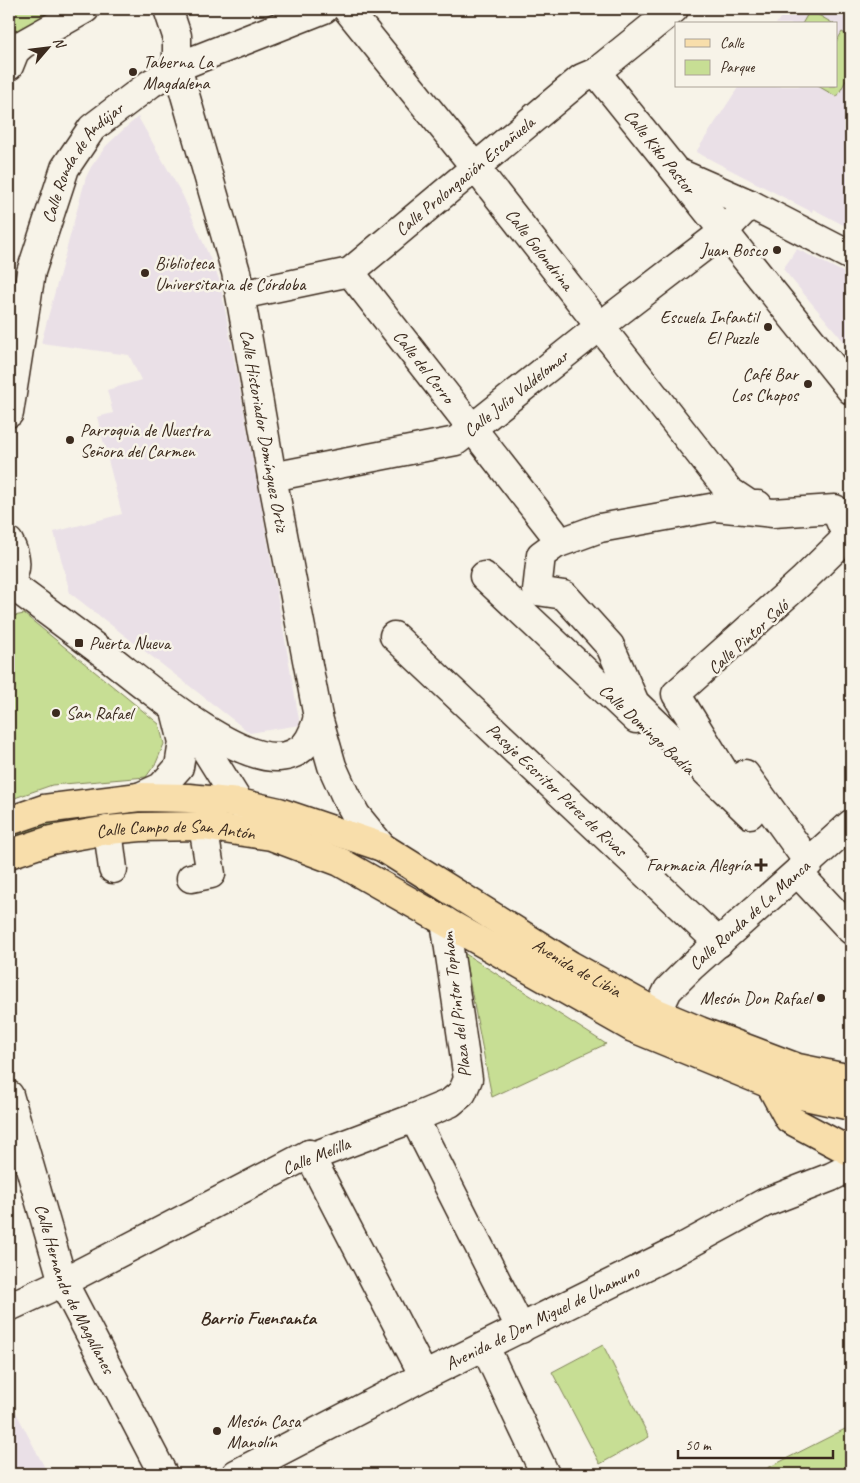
<svg xmlns="http://www.w3.org/2000/svg" width="860" height="1483" font-family="Caveat,sans-serif">
	<style>
		.built { fill: #eae0e7 }
		.green { fill: #c7de94; stroke: #818459 }
		.lines { fill: none; stroke-linecap: round; stroke-linejoin: round }
		.minor-casing { stroke: #3b2a1e; stroke-width: 31 }
		.major-casing { stroke: #3b2a1e; stroke-width: 31 }
		.minor { stroke: #f7f3e8; stroke-width: 28 }
		.major { stroke: #f8deab; stroke-width: 28 }
		.poi-dot { fill: #3b2a1e; stroke: #f7f3e8; stroke-width: 2 }
		.labels { text-anchor: middle; stroke-width: 5; stroke-linejoin: round; paint-order: stroke }
		.poi-label { font-size: 18px; fill: #3b2a1e; stroke: #f7f3e8; text-anchor: start }
		.street-label { font-size: 18px; fill: #3b2a1e; stroke: #f7f3e8 }
		.neighbourhood-label { font-size: 19px; font-weight: bold; fill: #3b2a1e; stroke: #f7f3e8 }
	</style>
	<rect width="100%" height="100%" fill="#f7f3e8"/>
	<filter id="ink" filterUnits="userSpaceOnUse"><feTurbulence type="fractalNoise" baseFrequency=".02" numOctaves="2"/><feDisplacementMap in="SourceGraphic" scale="10" xChannelSelector="R" yChannelSelector="G"/><feConvolveMatrix kernelMatrix="1 2 1 2 8 2 1 2 1" color-interpolation-filters="sRGB"/></filter>
	<g filter="url(#ink)">
		<g class="built">
			<path d="M789,9H851V229L813,209L812,212L696,152L739,86H836V24H776L782,15L786,14Z"/>
			<path d="M138,117L183,196L219,279L221,288L262,509L300,725L250,733L70,593L54,532L122,514L97,417L113,413L107,390L141,380L129,355L41,343L86,177L91,167L106,146L124,129Z"/>
			<path d="M797,249L851,276V350L783,269Z"/>
			<path d="M9,1399L48,1474H9Z"/>
		</g>
		<g class="green">
			<path d="M9,9H75L9,50Z"/>
			<path d="M810,10L834,24H802Z"/>
			<path d="M842,32L851,37V71L837,97L818,86H836V42Z"/>
			<path d="M24,614L159,724L164,744L156,763L146,777L52,785L9,800V617Z"/>
			<path d="M116,809L224,812L231,820L9,841V831L29,825Z"/>
			<path d="M464,953L606,1044L492,1097Z"/>
			<path d="M603,1345L649,1437L600,1464L552,1372Z"/>
			<path d="M851,1426V1474H756Z"/>
		</g>
		<g class="lines">
			<g class="minor-casing">
				<g id="minor">
					<path id="s1" d="M168,9L177,36V67L236,272L272,477L318,717L332,766L345,795L356,815L382,847"/>
					<path id="s2" d="M347,9L475,167L729,491L750,505H758"/>
					<path d="M9,66L15,51L23,44L85,9"/>
					<path id="s3" d="M596,72L851,390"/>
					<path d="M679,173L750,204L851,256"/>
					<path id="s4" d="M350,272L553,532"/>
					<path id="s5" d="M241,295L350,272L582,78L596,72L674,9"/>
					<path id="s6" d="M9,413L31,272L65,168L92,128L150,84L177,67L324,9"/>
					<path id="s7" d="M272,477L456,441L599,327L723,232L750,204"/>
					<path d="M716,507L773,513L835,509L847,537L802,581L676,694L750,814L635,703L610,646L564,595L537,591L541,555L556,544L600,528Z"/>
					<path d="M9,542C17,557 18,569 9,583"/>
					<path d="M484,576L636,719"/>
					<path d="M9,583C42,607 75,632 107,656C145,685 231,760 279,757C304,755 312,739 318,717"/>
					<path id="s8" d="M394,636L719,943"/>
					<path d="M186,723L206,750L239,803L253,818"/>
					<path d="M745,774L809,863"/>
					<path d="M139,797L161,787L179,767L183,742L176,714"/>
					<path d="M108,830L113,869"/>
					<path d="M798,873L851,930"/>
					<path d="M191,878L211,874L203,826"/>
					<path id="s9" d="M657,1013L668,990L691,967L851,824"/>
					<path id="s10" d="M9,1095L63,1282L163,1474"/>
					<path d="M414,1118L450,1103L462,1093L468,1079L445,921"/>
					<path d="M309,1154L424,1376"/>
					<path d="M9,1307L63,1282L309,1154L316,1155L414,1118L521,1329"/>
					<path d="M485,1347L545,1474"/>
					<path id="s11" d="M236,1474L424,1376L678,1250L764,1203L831,1177L851,1167"/>
				</g>
			</g>
			<g class="major-casing">
				<g id="major">
					<path id="s12" d="M9,821L44,809L139,797L189,798L239,803L279,812L382,847L570,965L657,1013L700,1031L798,1068L851,1079"/>
					<path id="s13" d="M9,854L51,840L108,830L141,827L203,826L271,836L340,862L633,1028L792,1093L851,1106"/>
					<path d="M770,1084L789,1119L851,1152"/>
				</g>
			</g>
			<use href="#minor" class="minor"/>
			<use href="#major" class="major"/>
		</g>
	</g>
	<g class="poi-dot">
		<circle cx="133" cy="72" r="5"/>
		<circle cx="777" cy="250" r="5"/>
		<circle cx="145" cy="273" r="5"/>
		<circle cx="768" cy="327" r="5"/>
		<circle cx="808" cy="384" r="5"/>
		<circle cx="70" cy="440" r="5"/>
		<rect x="74" y="638" width="10" height="10" rx="2.5"/>
		<circle cx="56" cy="713" r="5"/>
		<path d="M758.5 857.5h5v5h5v5h-5v5h-5v-5h-5v-5h5z"/>
		<circle cx="821" cy="998" r="5"/>
		<circle cx="217" cy="1431" r="5"/>
	</g>
	<g class="labels">
		<g class="poi-label">
			<text x="143" y="68">Taberna La<tspan x="143" dy="21">Magdalena</tspan></text>
			<text x="767" y="256" text-anchor="end">Juan Bosco</text>
			<text x="155" y="269">Biblioteca<tspan x="155" dy="21">Universitaria de Córdoba</tspan></text>
			<text x="758" y="323" text-anchor="end">Escuela Infantil<tspan x="758" dy="21">El Puzzle</tspan></text>
			<text x="798" y="380" text-anchor="end">Café Bar<tspan x="798" dy="21">Los Chopos</tspan></text>
			<text x="80" y="436">Parroquia de Nuestra<tspan x="80" dy="21">Señora del Carmen</tspan></text>
			<text x="89" y="649">Puerta Nueva</text>
			<text x="66" y="719">San Rafael</text>
			<text x="751" y="871" text-anchor="end">Farmacia Alegría</text>
			<text x="811" y="1004" text-anchor="end">Mesón Don Rafael</text>
			<text x="227" y="1427">Mesón Casa<tspan x="227" dy="21">Manolín</tspan></text>
		</g>
		<g class="street-label">
			<text dy="6" stroke="none"><textPath href="#s3" startOffset="102">Calle Kiko Pastor</textPath></text>
			<text dy="6" stroke="none"><textPath href="#s6" startOffset="266">Calle Ronda de Andújar</textPath></text>
			<text dy="6" stroke="none"><textPath href="#s5" startOffset="261">Calle Prolongación Escañuela</textPath></text>
			<text dy="6" stroke="none"><textPath href="#s2" startOffset="308">Calle Golondrina</textPath></text>
			<text dy="6" stroke="none"><textPath href="#s4" startOffset="120">Calle del Cerro</textPath></text>
			<text dy="6" stroke="none"><textPath href="#s7" startOffset="264">Calle Julio Valdelomar</textPath></text>
			<text dy="6" stroke="none"><textPath href="#s1" startOffset="434">Calle Historiador Domínguez Ortiz</textPath></text>
			<text transform="translate(748 637) rotate(-42)" y="6">Calle Pintor Saló</text>
			<text transform="translate(647 729) rotate(43)" y="6">Calle Domingo Badía</text>
			<text dy="6" stroke="none"><textPath href="#s8" startOffset="224">Pasaje Escritor Pérez de Rivas</textPath></text>
			<text dy="6" stroke="none"><textPath href="#s13" startOffset="170">Calle Campo de San Antón</textPath></text>
			<text dy="6" stroke="none"><textPath href="#s9" startOffset="136">Calle Ronda de La Manca</textPath></text>
			<text dy="6" stroke="none"><textPath href="#s12" startOffset="612">Avenida de Libia</textPath></text>
			<text transform="translate(456 1005) rotate(-97)" y="6">Plaza del Pintor Topham</text>
			<text transform="translate(316 1156) rotate(-22)" y="6">Calle Melilla</text>
			<text dy="6" stroke="none"><textPath href="#s10" startOffset="205">Calle Hernando de Magallanes</textPath></text>
			<text dy="6" stroke="none"><textPath href="#s11" startOffset="344">Avenida de Don Miguel de Unamuno</textPath></text>
		</g>
		<g class="neighbourhood-label">
			<text x="258" y="1324">Barrio Fuensanta</text>
		</g>
	</g>
	<rect width="860" height="1483" fill="none" stroke="#f7f3e8" stroke-width="30"/>
	<rect x="15" y="15" width="830" height="1453" fill="none" stroke="#3b2a1e" stroke-width="2" filter="url(#ink)"/>
	<rect x="675" y="22" width="162" height="65" fill="#f7f3e8" stroke="#aca397"/>
	<rect x="685" y="39" width="25" height="8" fill="#f8deab" stroke="#aca397"/>
	<text x="720" y="48" font-size="15" fill="#3b2a1e">Calle</text>
	<rect x="685" y="60" width="25" height="15" fill="#c7de94" stroke="#aca397"/>
	<text x="720" y="72" font-size="15" fill="#3b2a1e">Parque</text>
	<g transform="translate(48 48) rotate(62)" stroke="#f7f3e8" stroke-width="4" paint-order="stroke">
	<path d="M0-4L9 19L0 12L-9 19Z" fill="#3b2a1e"/>
	<text y="-8" font-size="14" font-weight="bold" text-anchor="middle" fill="#3b2a1e">N</text>
	</g>
	<path d="M678 1450v8h155v-8" fill="none" stroke="#3b2a1e" stroke-width="2.5"/>
	<text x="685" y="1450" font-size="15" fill="#3b2a1e" stroke="#f7f3e8" stroke-width="4" paint-order="stroke">50 m</text>
</svg>
